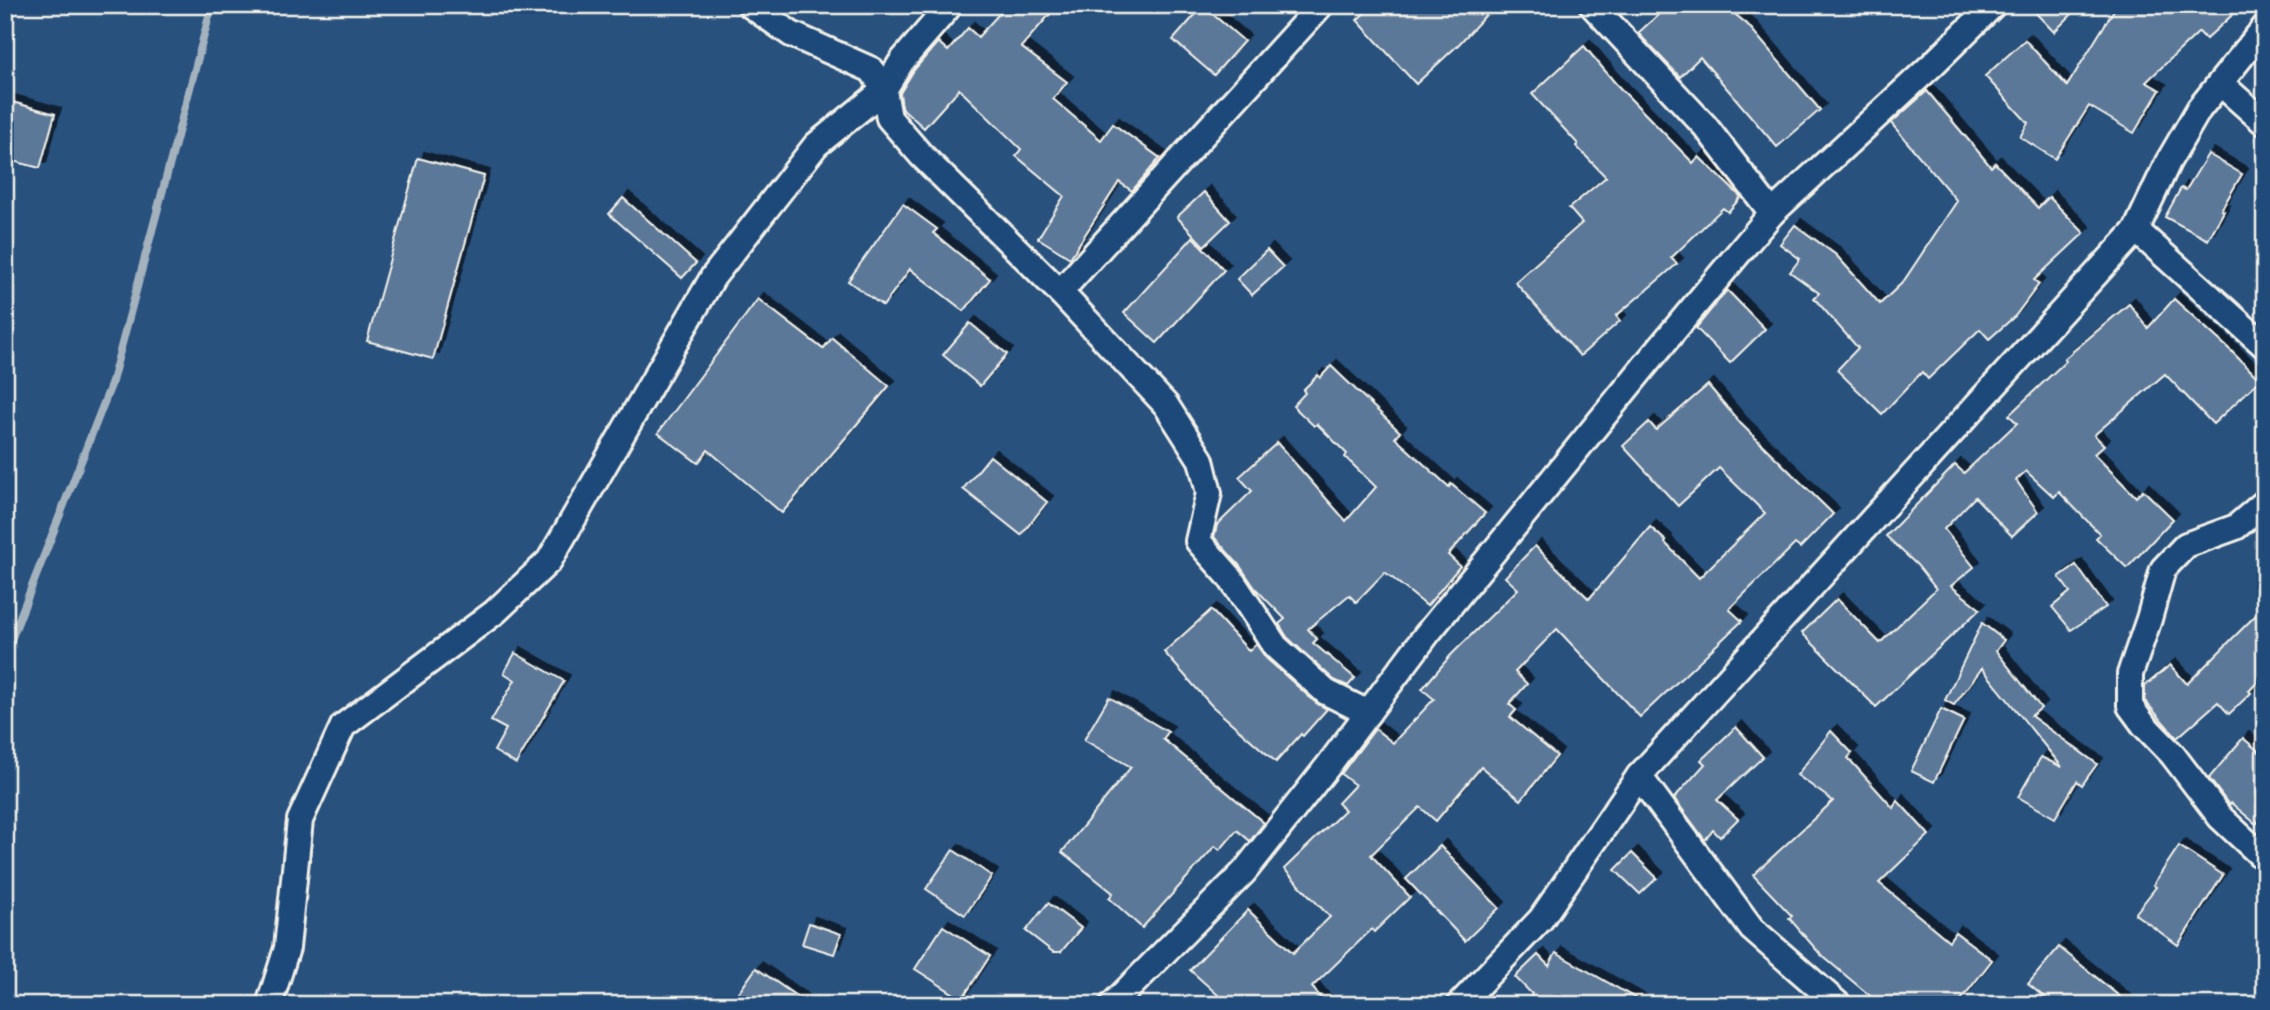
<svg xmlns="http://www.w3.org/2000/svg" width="2270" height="1010" font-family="Dekko,sans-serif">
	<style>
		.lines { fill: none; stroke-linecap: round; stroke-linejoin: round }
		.stream { stroke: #a4b2be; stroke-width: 8 }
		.building { fill: #5b7899; stroke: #f4f1e8; stroke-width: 2; filter: url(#shadow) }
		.minor-casing { stroke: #f4f1e8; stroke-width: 30 }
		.minor { stroke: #1f4a7a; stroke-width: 24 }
	</style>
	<defs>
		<filter id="shadow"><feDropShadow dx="6" dy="-6" stdDeviation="0" flood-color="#0009"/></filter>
	</defs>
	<rect width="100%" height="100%" fill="#28517e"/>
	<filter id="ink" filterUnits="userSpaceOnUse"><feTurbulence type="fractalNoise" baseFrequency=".0143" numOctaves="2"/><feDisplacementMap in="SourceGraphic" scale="14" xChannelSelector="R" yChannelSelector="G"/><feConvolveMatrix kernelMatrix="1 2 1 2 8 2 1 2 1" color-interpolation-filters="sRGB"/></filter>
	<g filter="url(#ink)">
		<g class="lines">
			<path class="stream" d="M5,655L111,385L212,5"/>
		</g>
		<g class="building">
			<path d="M1007,5H1058L1021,47L1067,82L1053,99L1101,140L1113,124L1160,158L1132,191L1119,182L1070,258L1038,238L1064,196L1016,156L1021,149L959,89L924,128L902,108L900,93L914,70L938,42L948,51L968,28L978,37Z"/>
			<path d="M1373,5H1495L1458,45L1416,84L1357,20Z"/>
			<path d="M1669,5H1724L1748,25L1820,110L1777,147L1700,57L1680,77L1638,33Z"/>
			<path d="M2028,5H2081L2054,32Z"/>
			<path d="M2117,5H2243L2206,39L2199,32L2146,82L2160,90L2134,133L2089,106L2055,159L2020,137L2028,123L1985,76L2025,40L2067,86Z"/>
			<path d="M1203,6L1244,41L1214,75L1173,40Z"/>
			<path d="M1584,46L1616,84L1693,163L1699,157L1741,197L1728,212L1723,208L1671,258L1677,264L1616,316L1620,321L1580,356L1515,282L1582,223L1569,208L1606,177L1576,146L1578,144L1532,94Z"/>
			<path d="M1927,91L1991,167L1995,163L2038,208L2049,197L2084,233L2034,280L2039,284L2015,316L1989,339L1980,329L1928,379L1922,372L1882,414L1837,370L1858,348L1814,298L1819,293L1790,272L1800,259L1780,244L1795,225L1836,255L1880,304L1903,282L1957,201L1891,123Z"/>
			<path d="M5,100L55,114L40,168L5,159Z"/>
			<path d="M2208,154L2242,174L2221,210L2224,211L2208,240L2165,217L2181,188L2186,190Z"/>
			<path d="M418,158L484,176L433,359L367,341Z"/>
			<path d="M1204,192L1230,221L1204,246L1177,217Z"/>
			<path d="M623,198L696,263L682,278L609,214Z"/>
			<path d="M903,204L937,229L933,233L990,279L964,311L910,269L883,306L848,281Z"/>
			<path d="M1193,237L1224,270L1157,343L1124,313Z"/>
			<path d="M1267,250L1283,267L1252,295L1237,279Z"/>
			<path d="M1727,290L1765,329L1730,363L1696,328Z"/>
			<path d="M758,299L823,349L832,338L889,386L782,513L708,450L698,463L658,433Z"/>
			<path d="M2174,299L2229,349L2260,380L2213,424L2165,374L2094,435L2104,445L2094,454L2136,497L2143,490L2173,519L2127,568L2096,538L2100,534L2059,492L2054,497L2026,471L2016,480L2038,512L2012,536L1975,497L1944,529L1974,567L1951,586L1980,609L1876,707L1802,633L1837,599L1880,643L1936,589L1917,565L1886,536L1955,465L1964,473L2017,423L2009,415L2066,361L2064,359L2129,304L2148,328Z"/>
			<path d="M970,323L1007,354L980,386L943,355Z"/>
			<path d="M1331,366L1400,432L1395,438L1449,487L1451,484L1485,513L1448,555L1460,566L1427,606L1385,572L1356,602L1349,595L1308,629L1317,639L1313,643L1355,678L1348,686L1334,680L1287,637L1279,624L1285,619L1255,588L1240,566L1214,537L1217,525L1252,491L1239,477L1277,443L1346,521L1376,487L1345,457L1347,454L1317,424L1314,426L1293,406L1305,393L1303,390L1318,375L1320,378Z"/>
			<path d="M1708,385L1740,423L1833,514L1800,548L1795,544L1729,609L1742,621L1640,717L1557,629L1515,672L1527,684L1509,704L1516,710L1510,717L1557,756L1521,800L1481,767L1436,821L1420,807L1371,855L1410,897L1374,932L1372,929L1312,987L1327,1005H1210L1218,995L1190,970L1248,910L1293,953L1330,917L1284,869L1345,810L1338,803L1355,785L1341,774L1375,729L1393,743L1434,699L1422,689L1451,655L1518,589L1505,577L1535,546L1589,599L1650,527L1666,541L1665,543L1699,578L1765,513L1719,468L1678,506L1623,446L1649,422L1656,430Z"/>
			<path d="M990,456L1047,502L1021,535L963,489Z"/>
			<path d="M2076,565L2106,607L2071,630L2052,607L2070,592L2059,577Z"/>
			<path d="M2265,606V674L2249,691L2251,693L2229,714L2218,702L2177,738L2145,701V686L2170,665L2187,684Z"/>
			<path d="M1211,610L1249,651L1256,644L1266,658L1316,703L1327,709L1303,736L1301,734L1276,762L1212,706L1164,652Z"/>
			<path d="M1982,623L2004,640L1996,651L2041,708L2031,716L2097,764L2082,785L2077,781L2055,818L2018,797L2041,757L2062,767L1982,668L1954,705L1945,700Z"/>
			<path d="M515,653L564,681L516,764L494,751L506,729L491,721L515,680L504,673Z"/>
			<path d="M1109,697L1168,732L1163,739L1264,823L1250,841L1237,830L1220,850L1215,846L1142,928L1109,898L1113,893L1062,852L1131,767L1084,740Z"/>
			<path d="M1941,709L1964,720L1934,782L1911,771Z"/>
			<path d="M1736,727L1763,757L1717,800L1738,819L1720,837L1713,830L1705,840L1674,798L1705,764L1701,760Z"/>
			<path d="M1831,731L1852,753L1848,758L1893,808L1897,800L1929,835L1879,883L1949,941L1955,932L1992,960L1957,1005H1881L1820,954L1789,918L1792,916L1753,875L1833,801L1797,775Z"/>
			<path d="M2243,738L2265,757V813L2256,824L2231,803L2229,805L2209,778Z"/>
			<path d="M1440,846L1499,908L1465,941L1406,879Z"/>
			<path d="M2179,846L2223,875L2178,945L2135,914L2156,887L2153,885Z"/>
			<path d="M953,850L992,876L965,915L926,889Z"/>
			<path d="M1632,853L1657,878L1640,894L1615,870Z"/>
			<path d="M1048,903L1081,928L1061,952H1053L1026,931Z"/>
			<path d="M809,923L841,934L834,954L802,944Z"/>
			<path d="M943,926L990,956L962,999L915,969Z"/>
			<path d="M2059,947L2130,1005H2054L2028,984Z"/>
			<path d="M1556,953L1647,1005H1526L1532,994L1515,977L1538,955L1549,966Z"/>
			<path d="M756,968L809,1005H730Z"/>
		</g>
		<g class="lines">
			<g class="minor-casing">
				<g id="minor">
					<path d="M750,5L791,34L872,70L884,90L889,118L921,155L1060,292L1166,405L1201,460L1209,493L1198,541L1229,576L1276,647L1326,692L1368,713"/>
					<path d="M1592,5L1705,126L1772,213"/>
					<path d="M2220,83L2265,123"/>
					<path d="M2136,230L2265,346"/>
					<path d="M1060,292L1321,5"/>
					<path d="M2265,502L2236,527L2186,545L2163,569L2149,619L2130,674V706L2144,725L2172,754L2220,817L2265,859"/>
					<path d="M1639,776L1752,929L1839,1005"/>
					<path d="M269,1005L287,948L300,820L343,726L495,612L549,561L713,277L816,145L884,90L902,61L950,5"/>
					<path d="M1112,1005L1244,872L1328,766L1427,634L1647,363L1772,213L1932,65L1993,5"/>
					<path d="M1459,1005L1541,919L1639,776L2136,230L2168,162L2199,109L2265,27"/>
				</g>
			</g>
			<use href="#minor" class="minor"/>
		</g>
	</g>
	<rect width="2270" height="1010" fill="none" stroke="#1f4a7a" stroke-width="28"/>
	<rect x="14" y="14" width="2242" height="982" fill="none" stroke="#f4f1e8" stroke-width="2.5" filter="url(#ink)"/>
</svg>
